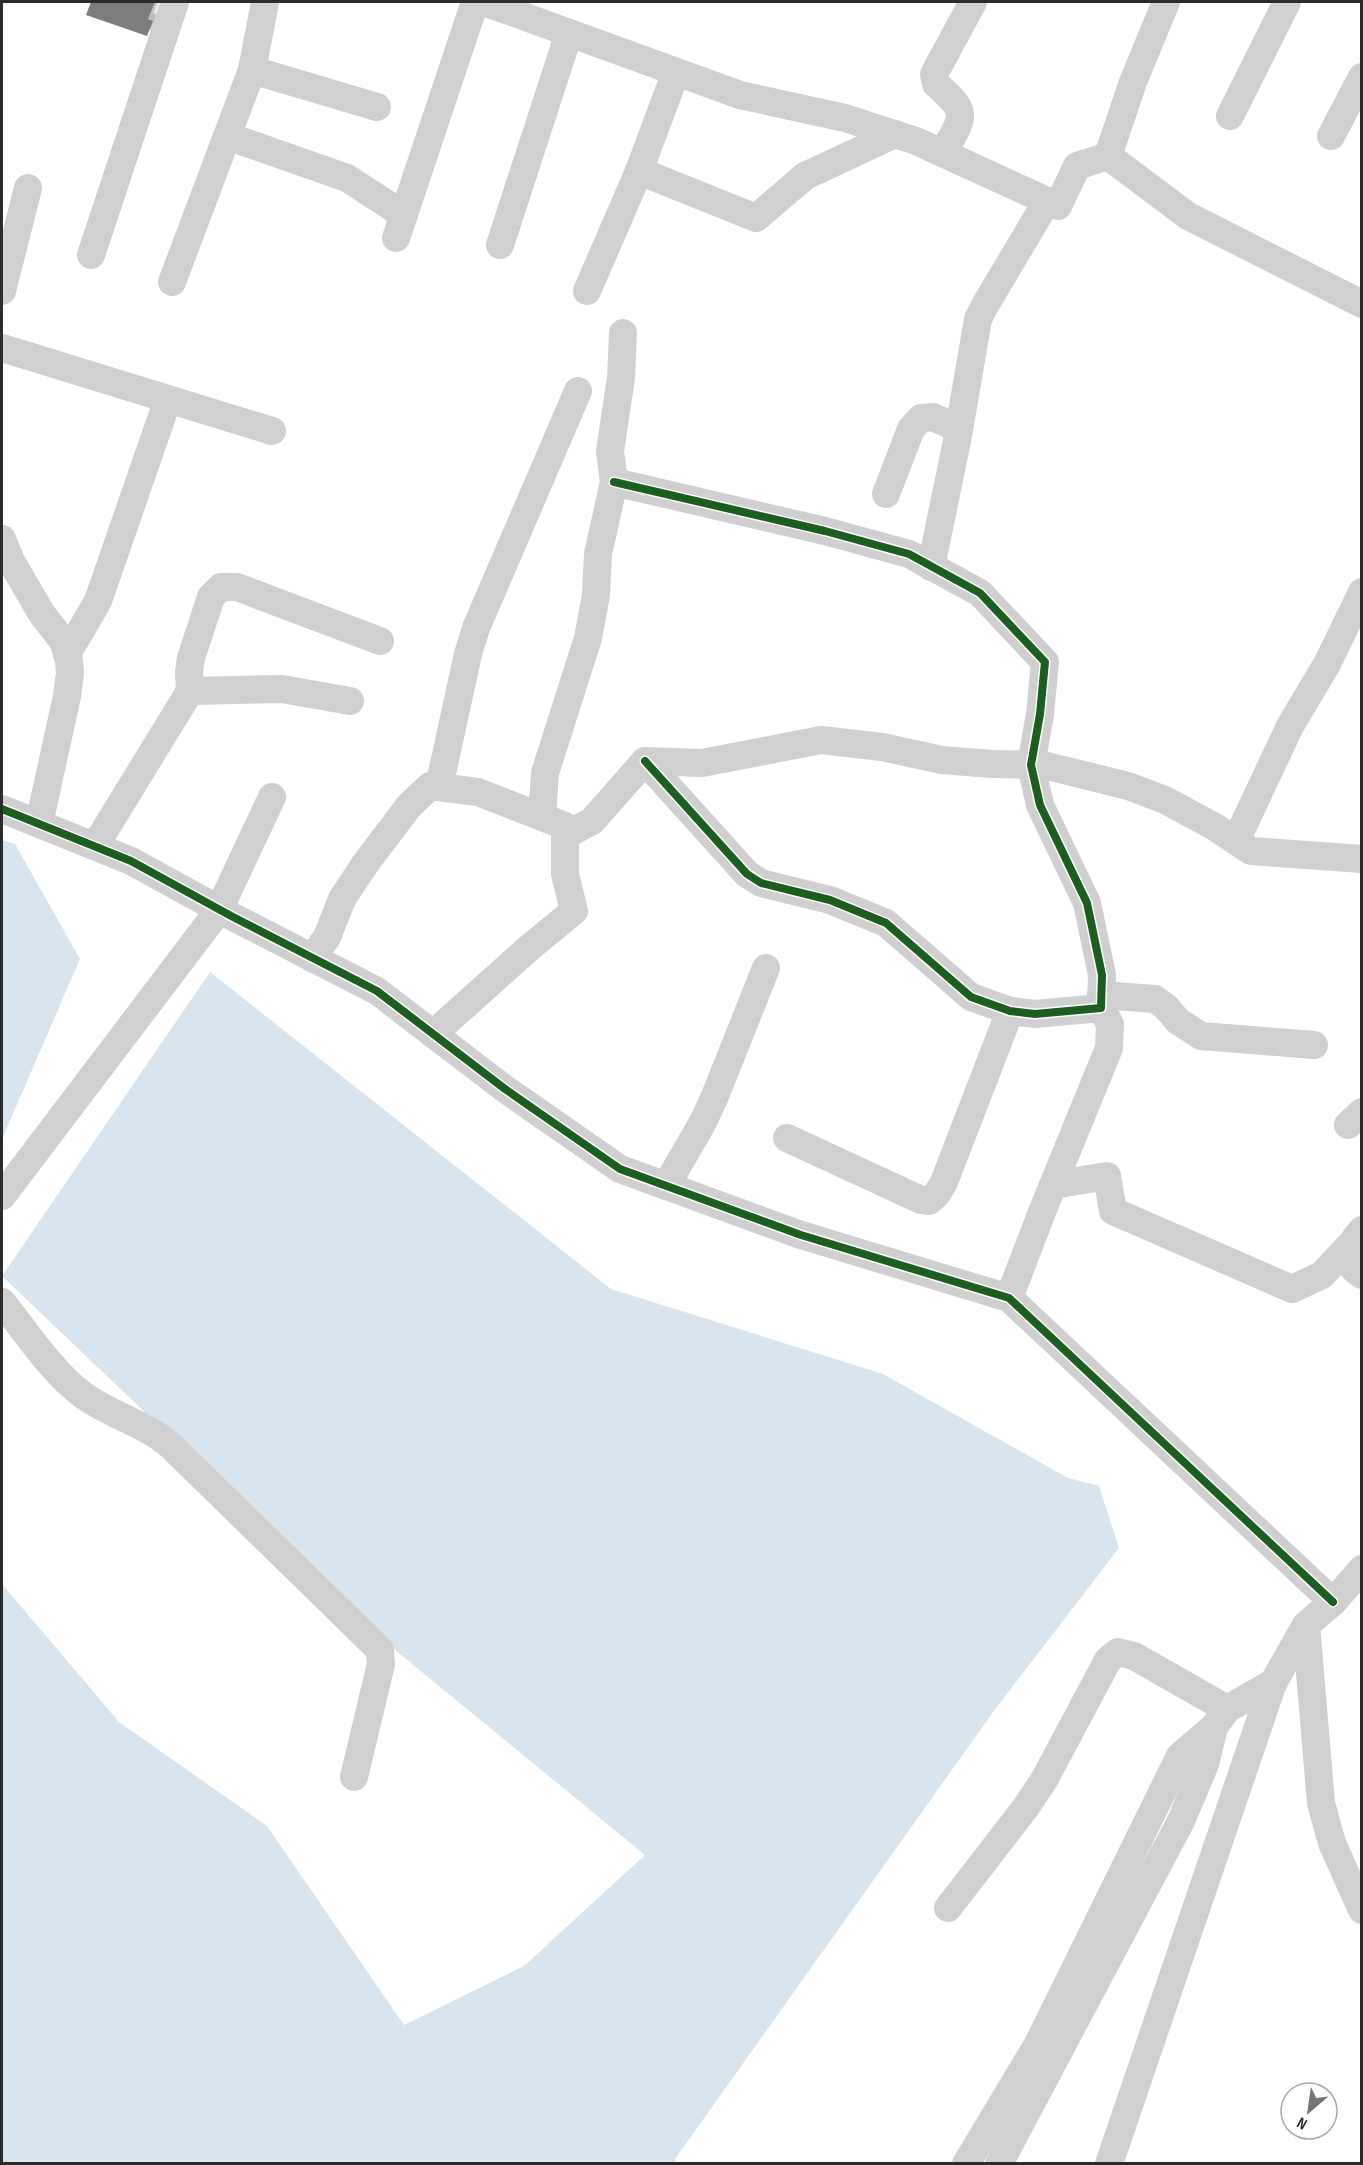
<svg xmlns="http://www.w3.org/2000/svg" width="1363" height="2165" font-family="'Sofia Sans Condensed',sans-serif">
	<style>
		.water { fill: #d8e4ee }
		.building { fill: #7d7d7d; filter: url(#shadow) }
		.lines { fill: none; stroke-linecap: round; stroke-linejoin: round }
		.minor { stroke: #d0d0d0; stroke-width: 28 }
		.cycleway-casing { stroke: #fff; stroke-width: 11 }
		.cycleway { stroke: #1b5e20; stroke-width: 8 }
	</style>
	<defs>
		<filter id="shadow"><feDropShadow dx="5.5" dy="-5.5" stdDeviation="1.5" flood-color="#0004"/></filter>
	</defs>
	<rect width="100%" height="100%" fill="#fff"/>
	<g class="water">
		<path d="M2,840L15,844L80,959L2,1139Z"/>
		<path d="M210,972L611,1289L883,1374L1068,1478L1099,1486L1119,1548L996,1708L675,2159L676,2164L2,2163V1584L119,1722L267,1826L404,2025L524,1966L645,1855L389,1645L2,1276Z"/>
	</g>
	<path class="building" d="M91,2H155L148,19L153,21L147,36L86,15Z"/>
	<g class="lines">
		<g class="minor">
			<path d="M484,2L740,95L845,118L916,141L1058,206L1077,166L1108,156"/>
			<path d="M1166,2L1133,82L1108,156L1188,216L1362,304"/>
			<path d="M252,70L377,107"/>
			<path d="M676,72L639,171L756,218L805,176L895,134"/>
			<path d="M1230,116L1287,2"/>
			<path d="M227,136L347,178L404,215"/>
			<path d="M1331,136L1362,77"/>
			<path d="M943,153C964,115 970,114 936,84L934,74L973,2"/>
			<path d="M396,238L475,2"/>
			<path d="M500,245L569,33"/>
			<path d="M91,255L175,2"/>
			<path d="M172,282L252,70L265,2"/>
			<path d="M2,291L28,188"/>
			<path d="M587,291L639,171"/>
			<path d="M2,348L272,431"/>
			<path d="M614,482L825,531L909,554L980,593L1045,662L1040,714L1031,765L1040,805L1087,903L1102,975L1101,1008L1035,1014L1010,1011L971,997L886,923L830,900L761,883L747,874L645,761"/>
			<path d="M886,494L911,429L921,418L933,417L959,429"/>
			<path d="M2,539L11,561L42,614L63,641L69,660L70,673L67,696L39,824"/>
			<path d="M931,567L958,436L978,319L984,307L1047,201"/>
			<path d="M67,654L98,601L168,399"/>
			<path d="M190,691L189,672L191,658L211,597L221,587H237L380,641"/>
			<path d="M439,787L468,654L476,628L578,391"/>
			<path d="M2,809L131,861L233,917L377,991L505,1089L620,1169L801,1235L1009,1298L1333,1602"/>
			<path d="M542,817L545,773L588,638L596,595L598,554L614,482L610,451L621,378L623,333"/>
			<path d="M566,835L592,821L645,761L702,763L821,740L882,747L942,760L992,764L1043,765L1128,786L1165,800L1215,827L1251,851L1362,859"/>
			<path d="M1236,841L1290,726L1327,664L1362,592"/>
			<path d="M95,846L190,691L282,689L350,701"/>
			<path d="M312,958L327,937L342,899L365,864L409,806L430,786L478,792L565,826V874L574,911L529,948L433,1034"/>
			<path d="M1101,995L1155,999L1166,1007L1178,1021L1201,1036L1314,1045"/>
			<path d="M1348,1125L1362,1112"/>
			<path d="M787,1138L921,1200L929,1201L937,1194L944,1182L1010,1011"/>
			<path d="M1053,1185L1107,1176L1113,1211L1292,1289L1322,1275L1348,1247"/>
			<path d="M666,1186L703,1122L715,1096L766,968"/>
			<path d="M2,1196L219,910L272,797"/>
			<path d="M1362,1230C1347,1247 1339,1260 1362,1275"/>
			<path d="M1009,1298L1042,1212L1109,1048L1110,1024L1101,1008"/>
			<path d="M2,1302C26,1332 52,1372 83,1395C110,1415 144,1423 170,1445L380,1650L381,1664L354,1777"/>
			<path d="M1306,1625L1321,1803L1332,1843L1362,1910"/>
			<path d="M948,1908L1026,1807L1044,1780L1108,1660L1118,1652L1134,1656L1227,1709"/>
			<path d="M966,2164L1038,2044L1180,1756L1214,1727L1227,1709L1273,1683L1306,1625L1333,1602L1362,1569"/>
			<path d="M999,2164L1181,1821L1205,1764L1214,1727"/>
			<path d="M1109,2164L1273,1683"/>
		</g>
		<g class="cycleway-casing">
			<g id="cycleway">
				<path d="M614,482L825,531L909,554L980,593L1045,662L1040,714L1031,765L1040,805L1087,903L1102,975L1101,1008L1035,1014L1010,1011L971,997L886,923L830,900L761,883L747,874L645,761"/>
				<path d="M2,809L131,861L233,917L377,991L505,1089L620,1169L801,1235L1009,1298L1333,1602"/>
			</g>
		</g>
		<use href="#cycleway" class="cycleway"/>
	</g>
	<rect width="1363" height="2165" fill="none" stroke="#2b2b2b" stroke-width="6"/>
	<g transform="translate(1309 2111) rotate(209)"><circle r="28" fill="#ffffff" stroke="#aaaaaa" stroke-width="1.5"/>
	<path d="M0-4.5L10 22L0 15L-10 22Z" fill="#757575"/>
	<text y="-9" font-size="16" font-weight="bold" text-anchor="middle" fill="#2b2b2b">N</text>
	</g>
</svg>
